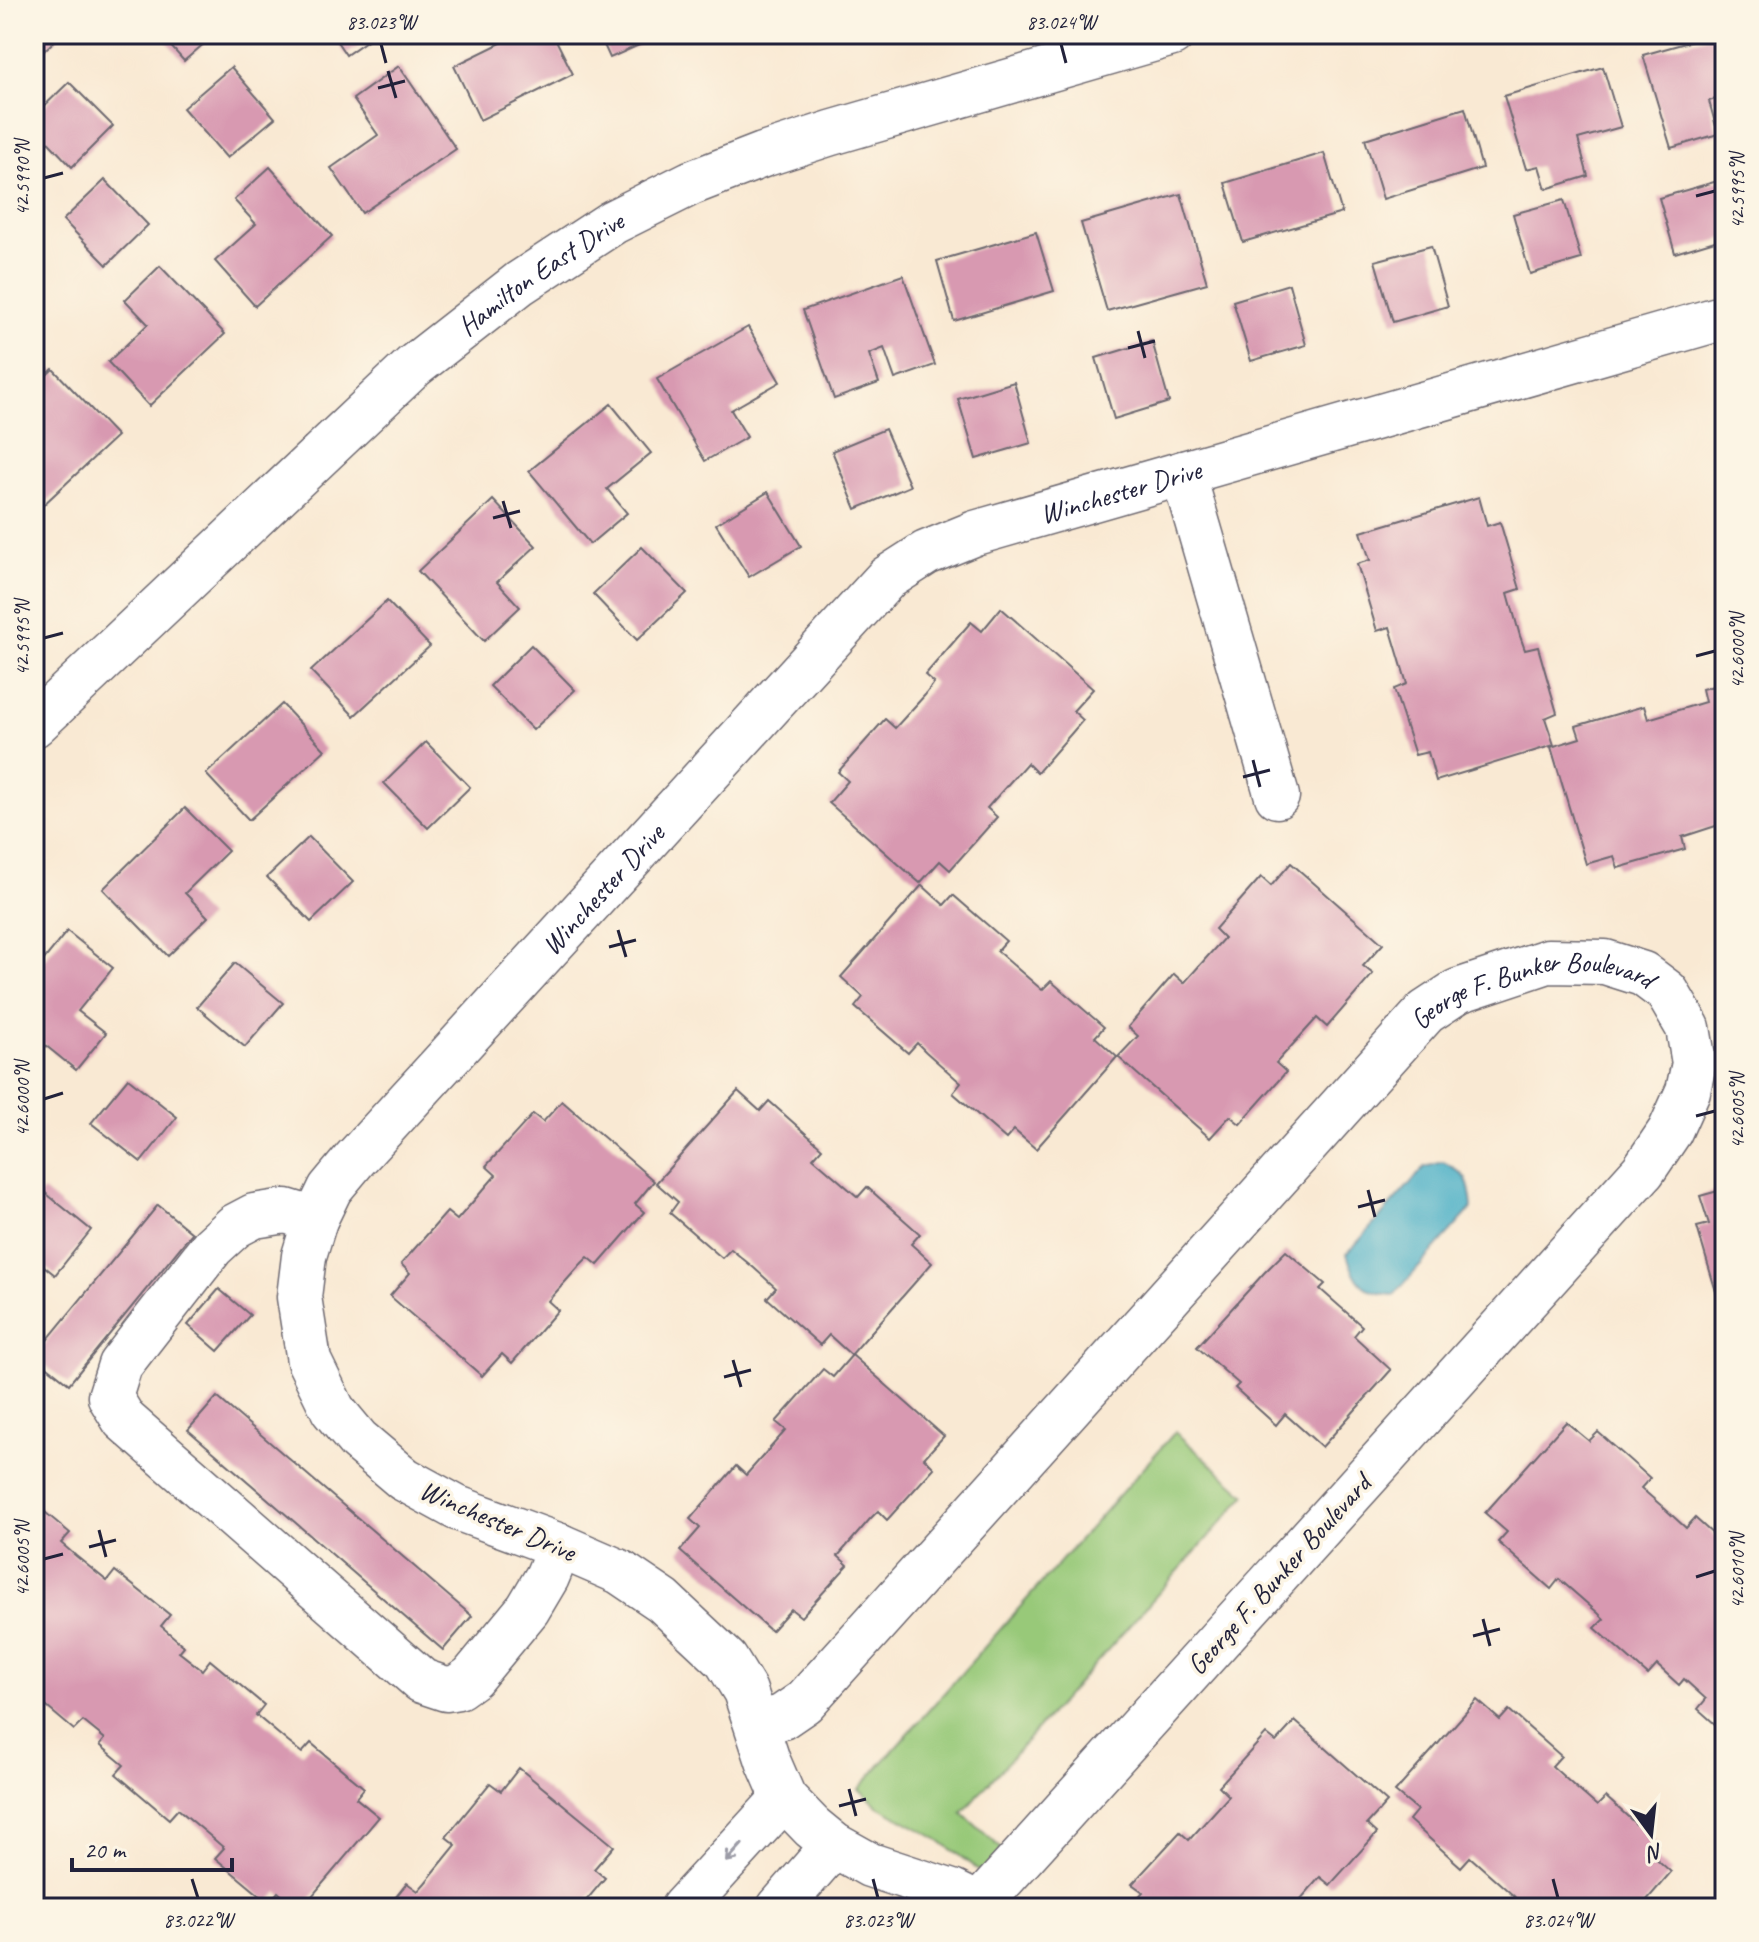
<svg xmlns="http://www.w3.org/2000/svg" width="1759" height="1942" font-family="Caveat,sans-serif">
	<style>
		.green { fill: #98c979; stroke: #5d765a; stroke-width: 2 }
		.water { fill: #47aec6; stroke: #346880; stroke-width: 2 }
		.building { fill: #d899b1 }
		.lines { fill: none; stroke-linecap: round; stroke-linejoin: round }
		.minor-casing { stroke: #6d6870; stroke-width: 47 }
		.minor { stroke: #fff; stroke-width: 44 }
		.oneway { stroke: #9c9ca7 }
		.ticks { fill: none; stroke: #22223b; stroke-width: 3 }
		.labels { text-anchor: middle; stroke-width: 7; stroke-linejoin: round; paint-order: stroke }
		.street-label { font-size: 28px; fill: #22223b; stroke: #fcf5e5 }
		.neatline { fill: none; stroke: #22223b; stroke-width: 3 }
		.ticks-label { font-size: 20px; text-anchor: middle; fill: #22223b }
	</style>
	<rect width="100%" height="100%" fill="#fcf5e5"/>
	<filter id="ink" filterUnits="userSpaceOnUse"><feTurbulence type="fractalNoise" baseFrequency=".0125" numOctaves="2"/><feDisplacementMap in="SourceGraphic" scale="16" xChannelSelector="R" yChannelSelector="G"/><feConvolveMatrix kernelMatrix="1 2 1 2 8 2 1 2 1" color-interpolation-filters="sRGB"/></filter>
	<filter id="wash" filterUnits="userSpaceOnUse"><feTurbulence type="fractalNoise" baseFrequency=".006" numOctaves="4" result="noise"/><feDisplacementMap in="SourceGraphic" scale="32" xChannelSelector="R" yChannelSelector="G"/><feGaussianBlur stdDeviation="1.8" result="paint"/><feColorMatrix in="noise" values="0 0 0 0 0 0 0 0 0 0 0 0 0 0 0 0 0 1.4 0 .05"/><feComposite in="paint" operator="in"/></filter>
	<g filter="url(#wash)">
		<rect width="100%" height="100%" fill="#f9e9d3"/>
		<path class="green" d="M1175,1432L1246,1495L962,1813L1003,1850L982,1873L939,1840L878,1806L859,1789Z"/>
		<path class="water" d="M1443,1162C1467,1173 1470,1182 1472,1208L1394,1295C1363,1293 1355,1282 1347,1254L1425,1167Z"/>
		<g id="blocks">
			<g class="building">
				<path d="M34,34H62L34,60Z"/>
				<path d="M160,34H215L184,61Z"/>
				<path d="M332,34H376L346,55Z"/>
				<path d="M499,34H553L573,74L480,120L454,66L503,42Z"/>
				<path d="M599,34H664L610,58Z"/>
				<path d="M1717,34H1725V96L1709,101L1718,134L1671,148L1643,55Z"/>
				<path d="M399,66L456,149L362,213L331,168L378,135L353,99Z"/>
				<path d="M231,67L275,118L227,158L183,108Z"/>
				<path d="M1603,67L1621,127L1578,139L1588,176L1546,189L1539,166L1526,169L1504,96Z"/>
				<path d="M69,82L113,126L72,167L34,127V116Z"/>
				<path d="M1465,108L1482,168L1383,199L1365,139Z"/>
				<path d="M1324,153L1342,213L1243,242L1225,183Z"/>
				<path d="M270,167L332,236L255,306L215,261L256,224L234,200Z"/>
				<path d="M105,180L148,225L107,265L63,220Z"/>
				<path d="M1721,180L1725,193V238L1675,253L1659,198Z"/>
				<path d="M1181,194L1207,283L1107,311L1081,223Z"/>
				<path d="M1564,200L1581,259L1530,274L1513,214Z"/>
				<path d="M1036,232L1054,291L954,321L937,261Z"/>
				<path d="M1431,246L1448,306L1393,322L1375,261Z"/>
				<path d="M160,266L225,334L149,406L108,362L148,324L125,300Z"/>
				<path d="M903,275L935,365L895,379L884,348L869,354L879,383L834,399L803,310Z"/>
				<path d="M1289,284L1306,345L1251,361L1233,301Z"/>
				<path d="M34,306L45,318L34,328Z"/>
				<path d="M748,327L780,382L731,410L747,437L705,461L657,379Z"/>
				<path d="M1152,341L1169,402L1114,419L1096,358Z"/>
				<path d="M53,369L117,436L41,507L34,500V431L40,426L34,420V387Z"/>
				<path d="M1014,382L1031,443L976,459L958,399Z"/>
				<path d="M611,404L651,453L607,489L627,513L590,544L529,471Z"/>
				<path d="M885,429L910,486L856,509L832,451Z"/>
				<path d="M768,492L801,546L749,577L716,524Z"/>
				<path d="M1479,497L1487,526L1500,522L1520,589L1508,593L1520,636L1525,650L1538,647L1557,713L1545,718L1554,745L1436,781L1428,752L1415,755L1394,689L1407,684L1390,627L1377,631L1357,564L1370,560L1361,532Z"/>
				<path d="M493,500L536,546L497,582L520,607L484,641L418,571Z"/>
				<path d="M642,547L687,593L637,640L593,594Z"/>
				<path d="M387,601L430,646L354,716L311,671Z"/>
				<path d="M1001,608L1093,689L1073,711L1083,720L1037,773L1027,763L987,808L997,817L950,870L940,861L920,883L829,803L848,781L838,772L885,719L895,728L925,695L934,683L925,675L971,622L982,631Z"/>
				<path d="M531,645L575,690L533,730L490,686Z"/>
				<path d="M1725,683V823L1682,837L1685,849L1618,868L1614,856L1586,864L1551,747L1580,738L1576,726L1644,706L1648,719L1705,702L1702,689Z"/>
				<path d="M282,704L325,750L249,820L206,774Z"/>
				<path d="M426,742L470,787L428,828L384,783Z"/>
				<path d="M185,808L228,851L185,893L208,917L168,956L103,889Z"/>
				<path d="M309,837L353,882L311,922L267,877Z"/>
				<path d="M1291,863L1383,944L1363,966L1373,974L1327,1027L1317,1018L1276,1063L1286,1072L1240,1124L1230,1116L1210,1138L1118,1057L1138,1036L1128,1027L1174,974L1184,983L1224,938L1215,929L1261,877L1271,886Z"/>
				<path d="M922,885L944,905L953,895L1006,941L997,951L1042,990L1051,981L1104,1027L1095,1037L1117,1057L1036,1149L1014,1130L1006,1139L953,1093L961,1083L926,1052L917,1043L908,1053L855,1007L863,997L841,977Z"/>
				<path d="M67,931L113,968L78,1011L106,1033L76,1070L34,1036V972Z"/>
				<path d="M235,963L283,1003L245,1047L197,1007Z"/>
				<path d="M128,1078L177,1117L141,1162L91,1123Z"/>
				<path d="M738,1091L760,1111L769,1101L822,1148L813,1158L858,1197L867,1187L920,1234L911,1244L932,1263L851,1355L829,1335L820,1345L767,1298L776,1288L754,1268L731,1249L722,1258L670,1213L678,1202L656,1183Z"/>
				<path d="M562,1101L654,1181L635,1204L644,1212L598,1265L588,1257L582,1263L548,1301L558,1310L512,1363L502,1354L482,1376L390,1296L410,1273L401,1264L447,1212L457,1220L496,1175L486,1166L533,1114L543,1122Z"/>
				<path d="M1725,1189V1293L1717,1295L1697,1227L1709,1224L1700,1196Z"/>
				<path d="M43,1191L91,1230L55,1275L34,1258V1202Z"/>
				<path d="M158,1205L192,1233L69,1384L34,1356Z"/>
				<path d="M1286,1251L1325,1284L1320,1289L1362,1326L1354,1336L1391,1370L1322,1447L1285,1414L1276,1425L1235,1388L1239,1384L1197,1347L1264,1273Z"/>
				<path d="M219,1289L250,1315L218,1351L188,1325Z"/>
				<path d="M852,1355L944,1436L924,1458L934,1468L887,1520L878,1511L870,1519L838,1556L848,1565L801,1617L791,1609L771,1631L680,1551L700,1528L690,1519L736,1466L746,1475L786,1430L776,1422L823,1369L833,1377Z"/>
				<path d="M217,1397L472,1616L443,1650L188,1430Z"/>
				<path d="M1566,1422L1589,1441L1598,1432L1650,1478L1641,1488L1664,1508L1686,1528L1695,1518L1725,1545V1733L1698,1709L1706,1699L1684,1679L1679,1685L1657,1665L1648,1675L1595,1628L1604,1619L1598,1613L1559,1579L1551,1589L1498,1542L1507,1532L1485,1513Z"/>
				<path d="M34,1503L70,1533L61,1543L76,1556L107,1581L115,1571L170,1615L161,1626L184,1646L179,1652L202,1670L210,1660L264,1705L256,1715L288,1742L302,1753L311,1743L364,1788L356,1798L379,1817L302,1908H296L278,1892L269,1903L215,1858L224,1848L209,1835L178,1809L169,1819L116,1774L124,1765L100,1745L105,1739L83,1721L74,1730L34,1696Z"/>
				<path d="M1477,1700L1500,1720L1509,1710L1561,1756L1552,1766L1574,1786L1597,1806L1606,1797L1658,1844L1650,1853L1671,1872L1640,1908H1505L1515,1897L1470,1857L1461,1867L1409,1820L1417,1810L1395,1792Z"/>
				<path d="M1295,1721L1387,1802L1367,1824L1377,1833L1330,1885L1320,1877L1293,1908H1129L1143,1892L1132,1884L1180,1832L1189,1840L1229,1796L1219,1786L1266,1734L1276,1742Z"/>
				<path d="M519,1768L614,1846L594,1869L605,1878L580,1908H387L407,1883L418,1891L425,1883L456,1845L446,1837L490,1783L501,1791Z"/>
			</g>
		</g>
	</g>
	<g filter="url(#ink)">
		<use href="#blocks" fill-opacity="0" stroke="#6d6870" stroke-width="2"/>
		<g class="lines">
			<g class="minor-casing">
				<g id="minor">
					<path d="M1183,473L1277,796"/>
					<path id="s1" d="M34,725L414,366L520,283L613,222L691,183L763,155L831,133L1172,34"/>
					<path d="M315,1220L286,1211L254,1216L235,1226L212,1247L120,1365L110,1397L124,1420L422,1681L446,1689L458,1687L472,1677L528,1609L547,1577L560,1546"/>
					<path id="s2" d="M757,1724L782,1717L804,1702L1426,1012L1458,991L1548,961L1605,962L1643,974L1667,992L1688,1028L1694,1063L1688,1091L1670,1131L1643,1171L979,1905"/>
					<path d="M683,1908L784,1798"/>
					<path d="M779,1908L834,1845"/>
					<path id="s3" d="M982,1908L979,1905L952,1892L870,1865L834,1845L812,1827L784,1798L768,1761L745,1691L726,1660L663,1601L620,1572L560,1546L457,1508L404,1479L358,1440L333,1410L309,1361L299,1297L304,1256L315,1220L330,1189L355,1159L887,578L926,553L975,533L1725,317"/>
				</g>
			</g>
			<use href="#minor" class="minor"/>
		</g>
		<defs><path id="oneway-shaft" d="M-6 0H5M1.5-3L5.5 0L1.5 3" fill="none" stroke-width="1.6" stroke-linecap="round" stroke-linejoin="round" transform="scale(2)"/></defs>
		<use class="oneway" href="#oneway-shaft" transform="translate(734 1853) rotate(132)"/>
	</g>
	<path class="ticks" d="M381,44L386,63M1061,44L1066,63M388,71L396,98M378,88L405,81M44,178L63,173M1696,196L1715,191M1138,331L1145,358M1128,348L1155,341M503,501L511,528M493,518L520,511M44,638L63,633M1696,656L1715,651M1253,760L1260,787M1243,777L1270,770M618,930L626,957M609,947L636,940M44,1099L63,1093M1696,1116L1715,1111M1368,1190L1375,1217M1358,1207L1385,1200M733,1360L741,1387M724,1377L751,1370M99,1530L106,1557M89,1547L116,1540M44,1559L63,1554M1696,1577L1715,1571M1483,1619L1490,1646M1473,1636L1500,1629M849,1789L856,1816M839,1806L866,1799M192,1879L198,1898M873,1879L878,1898M1553,1879L1558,1898"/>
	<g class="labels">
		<g class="street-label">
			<text dy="10" stroke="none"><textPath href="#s1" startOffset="680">Hamilton East Drive</textPath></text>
			<text dy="10" stroke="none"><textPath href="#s3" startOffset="2164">Winchester Drive</textPath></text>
			<text dy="10" stroke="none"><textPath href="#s3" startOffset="1492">Winchester Drive</textPath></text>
			<text dy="10" stroke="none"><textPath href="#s2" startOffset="1094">George F. Bunker Boulevard</textPath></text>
			<text transform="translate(498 1520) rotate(23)" y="10">Winchester Drive</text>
			<text transform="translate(1278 1574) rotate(-48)" y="10">George F. Bunker Boulevard</text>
		</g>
	</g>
	<rect width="1759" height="1942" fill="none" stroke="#fcf5e5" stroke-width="88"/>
	<g transform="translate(1651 1834) rotate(165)" stroke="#fcf5e5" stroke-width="6" paint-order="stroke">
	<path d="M0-6L14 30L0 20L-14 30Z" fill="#22223b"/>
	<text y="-12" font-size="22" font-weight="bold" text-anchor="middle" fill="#22223b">N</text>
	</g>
	<path d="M72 1858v12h160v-12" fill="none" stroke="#22223b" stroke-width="4"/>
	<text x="84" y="1858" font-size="24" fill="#22223b" stroke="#fcf5e5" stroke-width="6" paint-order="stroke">20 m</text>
	<rect x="44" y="44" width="1671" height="1854" class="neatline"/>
	<g class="ticks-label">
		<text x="381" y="29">83.023°W</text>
		<text x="1061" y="29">83.024°W</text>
		<text transform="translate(22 178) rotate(-90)" y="7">42.5990°N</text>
		<text transform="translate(1737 191) rotate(-90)" y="7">42.5995°N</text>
		<text transform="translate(22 638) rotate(-90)" y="7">42.5995°N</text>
		<text transform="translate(1737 651) rotate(-90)" y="7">42.6000°N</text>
		<text transform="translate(22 1099) rotate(-90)" y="7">42.6000°N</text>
		<text transform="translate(1737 1111) rotate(-90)" y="7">42.6005°N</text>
		<text transform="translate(22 1559) rotate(-90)" y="7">42.6005°N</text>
		<text transform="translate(1737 1571) rotate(-90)" y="7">42.6010°N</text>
		<text x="198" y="1927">83.022°W</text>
		<text x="878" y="1927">83.023°W</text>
		<text x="1558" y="1927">83.024°W</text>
	</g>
</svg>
